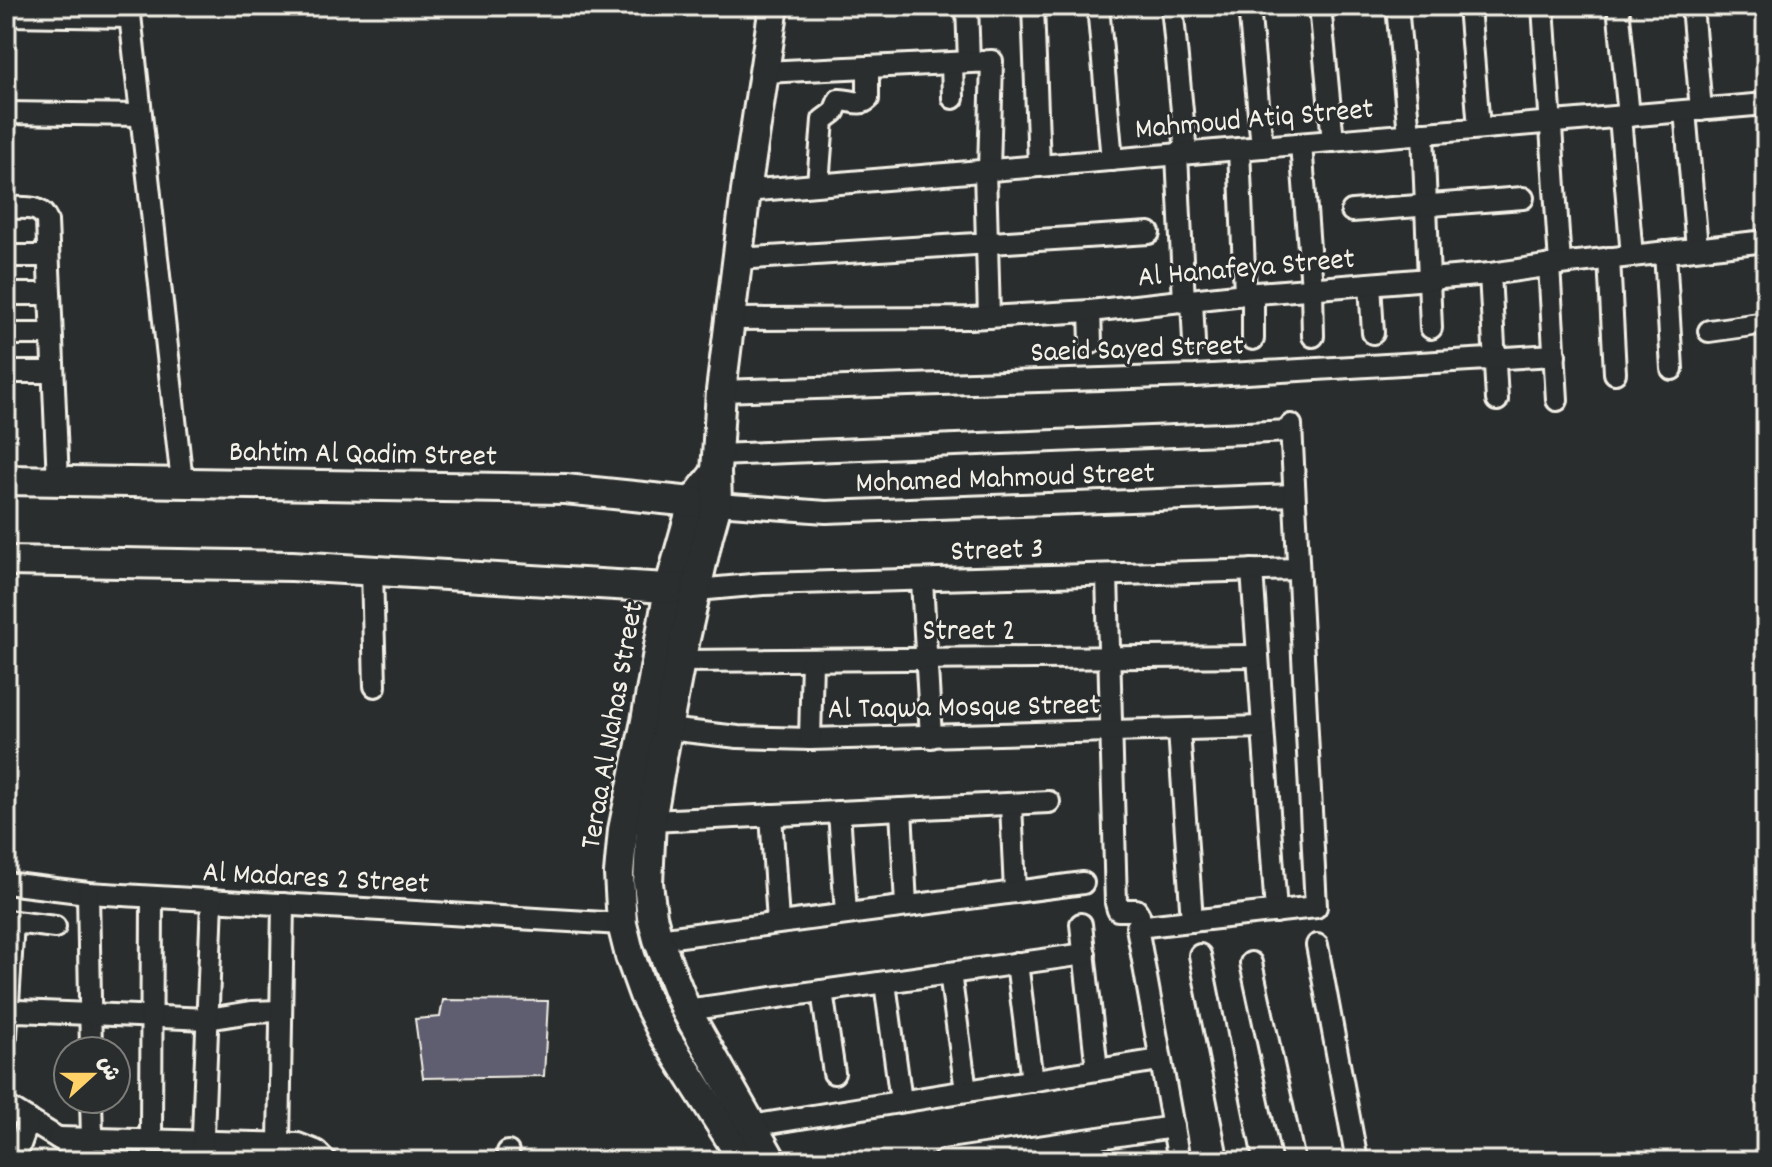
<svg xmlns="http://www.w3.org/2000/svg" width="1772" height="1167" font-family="Dekko,'Playpen Sans Arabic',sans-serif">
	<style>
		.building { fill: #5e5d6f; stroke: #f4f1e8; stroke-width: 2 }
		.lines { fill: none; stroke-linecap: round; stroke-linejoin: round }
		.street-casing { stroke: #f4f1e8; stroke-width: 26 }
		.secondary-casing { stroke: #f4f1e8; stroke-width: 34 }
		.street { stroke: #2a2d2e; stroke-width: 20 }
		.secondary { stroke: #2a2d2e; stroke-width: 28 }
		.labels { text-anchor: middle; stroke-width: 6; stroke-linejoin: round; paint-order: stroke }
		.street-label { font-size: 30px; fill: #f4f1e8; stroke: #2a2d2e }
	</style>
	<rect width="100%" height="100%" fill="#2a2d2e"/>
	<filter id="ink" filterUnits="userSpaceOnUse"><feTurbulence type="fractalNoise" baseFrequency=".0125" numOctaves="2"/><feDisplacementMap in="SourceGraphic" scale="16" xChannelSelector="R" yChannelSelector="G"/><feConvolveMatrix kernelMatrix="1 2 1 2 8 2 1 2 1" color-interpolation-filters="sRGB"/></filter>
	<g filter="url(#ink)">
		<path class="building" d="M443,1000L548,1001L544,1076L423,1078L415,1019L440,1017Z"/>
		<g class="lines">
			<g class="street-casing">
				<g id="street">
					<path d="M129,6L182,482"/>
					<path d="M967,6L969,62"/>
					<path d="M1033,6L1039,166"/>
					<path d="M1098,6L1112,160"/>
					<path d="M1172,6L1186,153"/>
					<path d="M1249,6L1262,147"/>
					<path d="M1320,6L1333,141"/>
					<path d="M1397,6L1409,134"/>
					<path d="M1469,6L1479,128"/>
					<path d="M1543,6L1560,264"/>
					<path d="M1618,6L1629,116"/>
					<path d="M1692,6L1701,110"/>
					<path d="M6,15L130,17"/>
					<path d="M952,63L953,98"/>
					<path d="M764,72L992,61L989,170"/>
					<path d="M1685,111L1697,248"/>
					<path d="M6,113L141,115"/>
					<path d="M1620,117L1632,256"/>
					<path d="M1423,133L1431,328"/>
					<path d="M1301,144L1312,288L1313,336"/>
					<path d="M1239,149L1245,294"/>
					<path d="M1177,154L1184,302"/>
					<path d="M985,170L989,317"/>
					<path d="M818,184L823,120L834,112L839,100C849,99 860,107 868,99V68"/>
					<path d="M746,191L1766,104"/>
					<path d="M6,208C22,208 41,204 47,221L58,481"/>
					<path d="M1352,211L1523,198"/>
					<path d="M1665,252L1672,369"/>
					<path d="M6,256H48"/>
					<path d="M1609,258L1615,373"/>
					<path d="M737,259L1149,233"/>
					<path d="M1549,265L1557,400"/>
					<path d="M1490,274L1497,400"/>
					<path d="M1370,284L1373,333"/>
					<path d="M6,294H49"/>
					<path d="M1253,294V339"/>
					<path d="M1192,301L1194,342"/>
					<path d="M1090,311L1091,343"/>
					<path d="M730,319L970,318L1090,311L1245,294L1490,274L1560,264L1766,241"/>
					<path d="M1709,331L1766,323"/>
					<path d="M6,334H51"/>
					<path d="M6,372H53"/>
					<path d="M721,391L1195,376L1555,355"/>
					<path d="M718,455L1291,431"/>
					<path d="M717,504L826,512L1294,495"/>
					<path d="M372,570L375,686"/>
					<path d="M1252,570L1276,912"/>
					<path d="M1107,575L1116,903L1118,910H1136L1139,915L1141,927"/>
					<path d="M922,581L931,737"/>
					<path d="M697,590L763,584L1298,569"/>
					<path d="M680,661L1258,656"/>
					<path d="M667,729L738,737L810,739L1263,727"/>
					<path d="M1179,730L1192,921"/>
					<path d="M810,739L812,660"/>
					<path d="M1011,804L1015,892"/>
					<path d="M901,809L906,905"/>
					<path d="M839,812L846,913"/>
					<path d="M771,815L778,922"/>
					<path d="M651,821L1049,802"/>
					<path d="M6,883L88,893L622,924"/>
					<path d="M88,893L91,1051"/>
					<path d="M6,921L55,927"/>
					<path d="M1081,924L1097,1070"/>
					<path d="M658,939L1083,883"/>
					<path d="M1317,945L1357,1161"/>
					<path d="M1200,955L1241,1161"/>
					<path d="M1017,963L1032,1081"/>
					<path d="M1251,963L1294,1161"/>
					<path d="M950,973L966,1091"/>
					<path d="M885,983L901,1101"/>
					<path d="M822,991L834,1073"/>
					<path d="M686,1010L1085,954"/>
					<path d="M6,1015L18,1011L208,1019L251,1012L281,1011"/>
					<path d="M6,1036L13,922"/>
					<path d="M91,1099L92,1138"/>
					<path d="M6,1106L95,1161"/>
					<path d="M751,1126L1159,1060"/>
					<path d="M58,1138L298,1144L316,1151L326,1161"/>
					<path d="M151,1139L152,897"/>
					<path d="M279,1143L283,904"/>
					<path d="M508,1152L510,1161"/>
					<path d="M14,1161L29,1120"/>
					<path d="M202,1161L212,900"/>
					<path d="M943,1161L1173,1127"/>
					<path d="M1179,1161L1137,927L1316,907L1291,425"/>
				</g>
			</g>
			<g class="secondary-casing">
				<g id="secondary">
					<path d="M716,472L694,500L669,589L646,721L623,830L619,874L622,924L630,956L644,995L664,1035L744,1161"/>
					<path d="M6,480L565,489L712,504"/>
					<path d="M6,561L292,566L684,589"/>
					<path d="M772,1161L686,1010L658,939L652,916L648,883L651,821L667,729L680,661L708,536L717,504L716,472L721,391L746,191L774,6"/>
				</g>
			</g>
			<use href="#street" class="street"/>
			<use href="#secondary" class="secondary"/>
		</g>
	</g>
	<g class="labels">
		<g class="street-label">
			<text transform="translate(1254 117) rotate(-5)" y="10">Mahmoud Atiq Street</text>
			<text transform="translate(1246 266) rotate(-5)" y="10">Al Hanafeya Street</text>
			<text transform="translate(1137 347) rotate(-2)" y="10">Saeid Sayed Street</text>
			<text transform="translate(363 452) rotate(1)" y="10">Bahtim Al Qadim Street</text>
			<text transform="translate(1005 476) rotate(-2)" y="10">Mohamed Mahmoud Street</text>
			<text transform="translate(997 548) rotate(-2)" y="10">Street 3</text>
			<text x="969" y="639">Street 2</text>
			<text transform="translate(964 705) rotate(-1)" y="10">Al Taqwa Mosque Street</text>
			<text transform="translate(610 725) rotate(-80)" y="10">Teraa Al Nahas Street</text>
			<text transform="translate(316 876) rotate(3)" y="10">Al Madares 2 Street</text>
		</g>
	</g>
	<rect width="1772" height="1167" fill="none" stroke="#2a2d2e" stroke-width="32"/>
	<rect x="16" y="16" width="1740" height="1135" fill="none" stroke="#f4f1e8" stroke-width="3" filter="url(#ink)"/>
	<g transform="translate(92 1075) rotate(69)"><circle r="38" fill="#2a2d2e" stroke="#7b7b78" stroke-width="2"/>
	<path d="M0-6L14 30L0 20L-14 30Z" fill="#ffd166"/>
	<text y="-12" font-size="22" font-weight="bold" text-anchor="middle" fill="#f4f1e8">ش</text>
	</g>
</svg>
